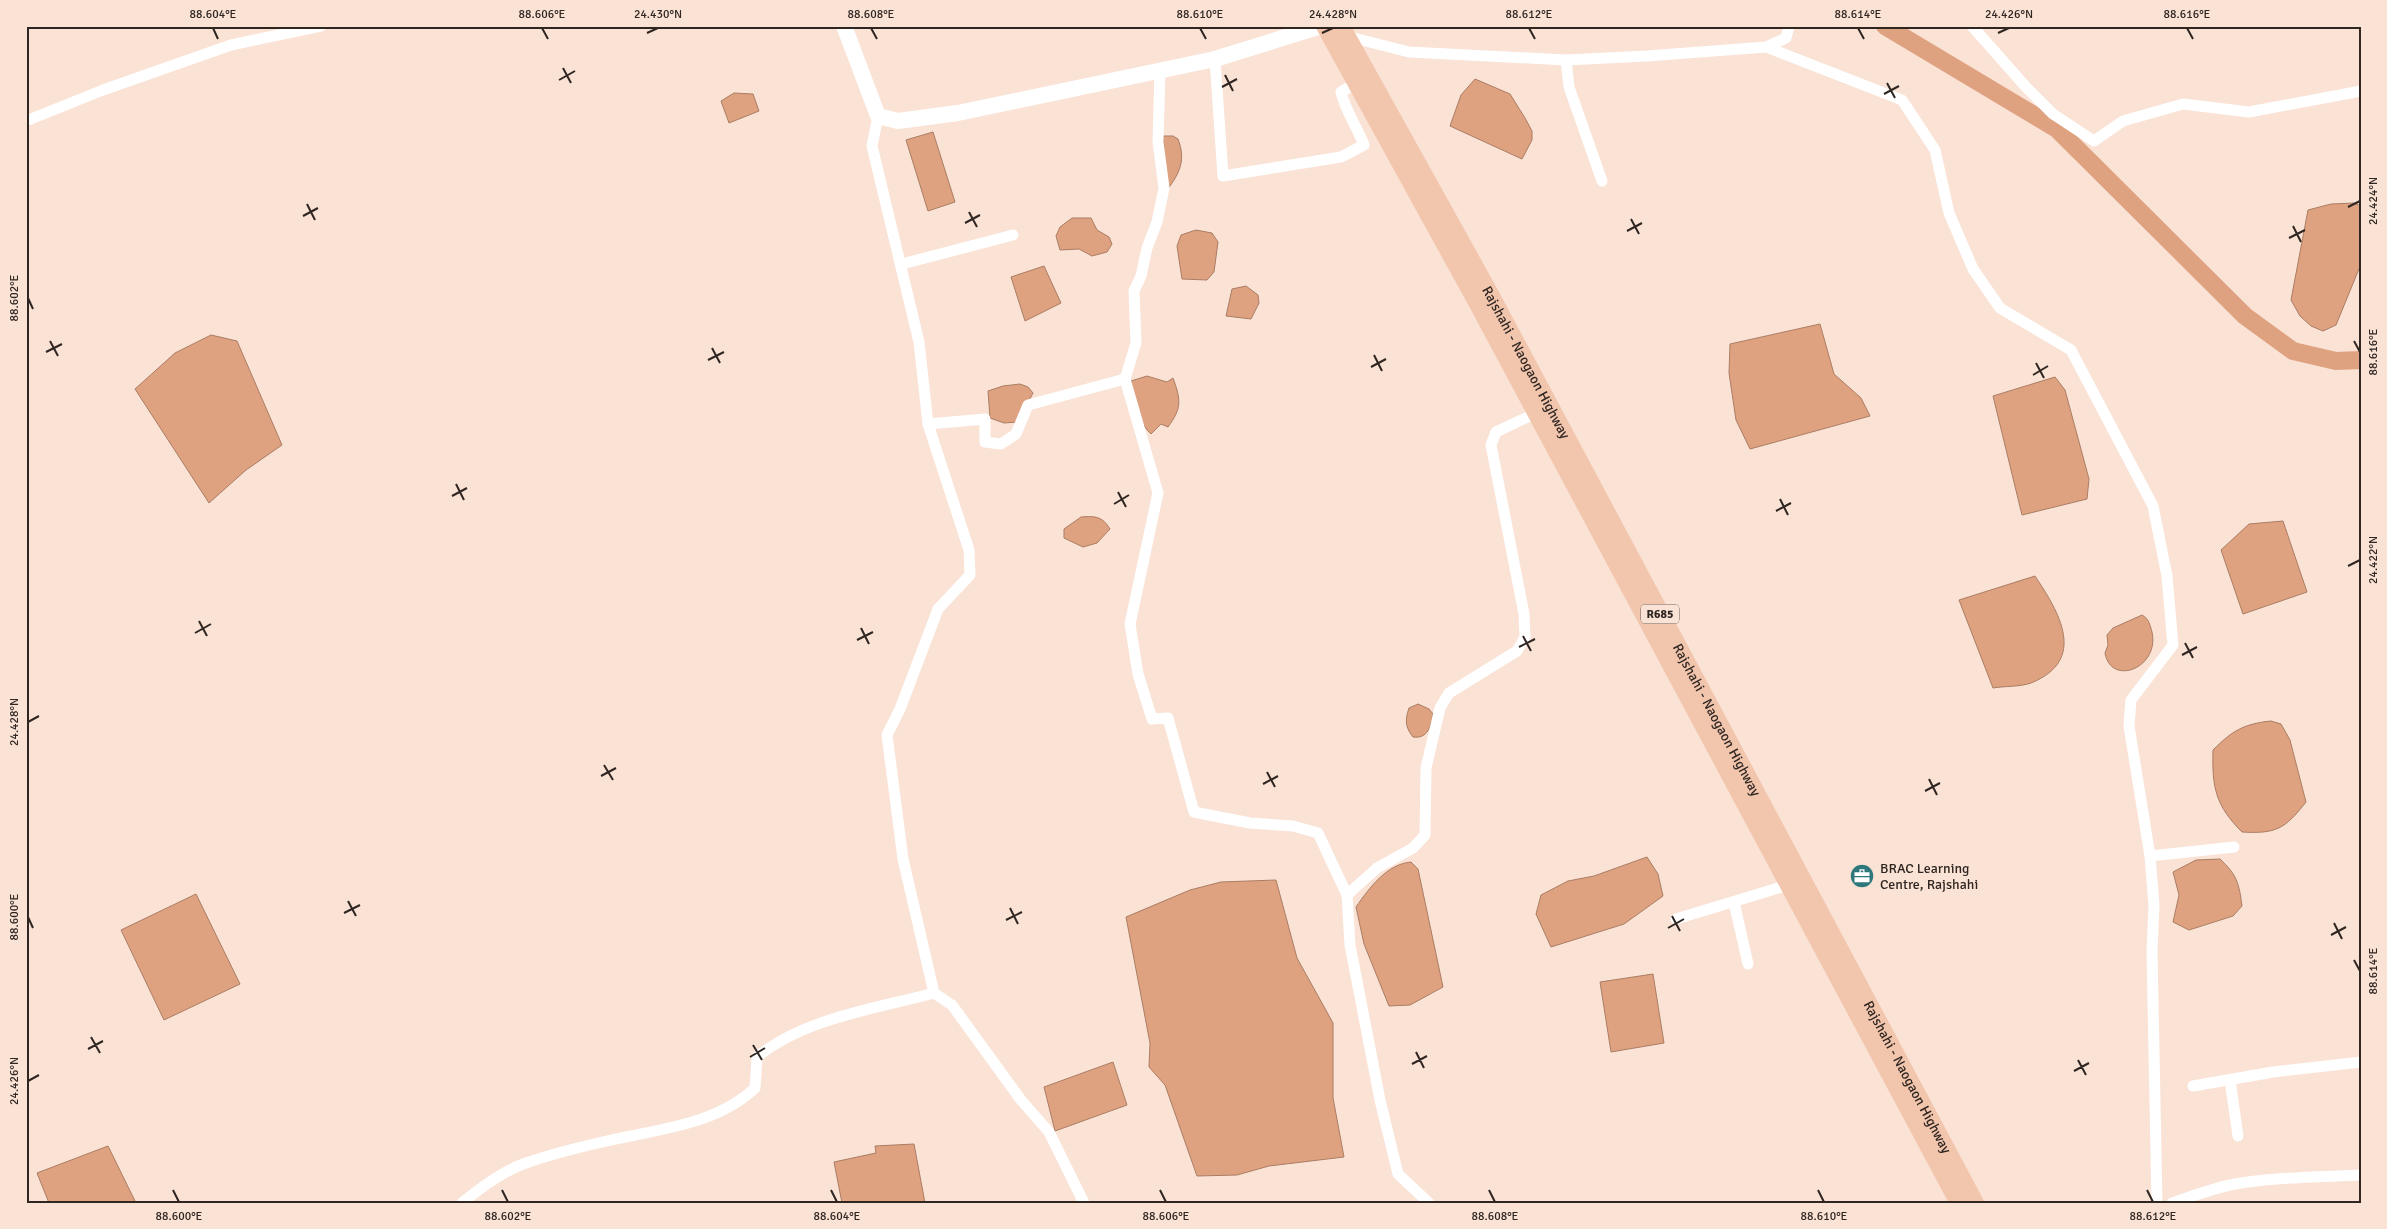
<svg xmlns="http://www.w3.org/2000/svg" width="2387" height="1229" font-family="Signika,sans-serif">
	<style>
		.water { fill: #dfa280; stroke: #aa7d64 }
		.lines { fill: none; stroke-linecap: round; stroke-linejoin: round }
		.river { stroke: #dfa280; stroke-width: 18 }
		.street { stroke: #fff; stroke-width: 11 }
		.secondary { stroke: #fff; stroke-width: 16 }
		.primary { stroke: #f2c5ad; stroke-width: 18 }
		.ticks { fill: none; stroke: #2f2622; stroke-width: 2 }
		.labels { text-anchor: middle; stroke-width: 5; stroke-linejoin: round; paint-order: stroke }
		.shield { fill: #fae2d5; stroke: #6c5e58; stroke-width: 1 }
		.shield-label { font-size: 12px; font-weight: bold; fill: #2f2622 }
		.street-label { font-size: 14px; fill: #2f2622; stroke: #fae2d5 }
		.poi-label { font-size: 14px; fill: #2f2622; stroke: #fae2d5; text-anchor: start }
		.neatline { fill: none; stroke: #2f2622; stroke-width: 2 }
		.ticks-label { font-size: 12px; text-anchor: middle; fill: #2f2622 }
	</style>
	<rect width="100%" height="100%" fill="#fae2d5"/>
	<g class="water">
		<path d="M1475,79L1510,94L1525,118L1532,131V140L1522,159L1450,126L1461,95Z"/>
		<path d="M734,93L753,94L759,111L729,123L721,101Z"/>
		<path d="M933,132L955,202L928,211L906,140Z"/>
		<path d="M1163,136H1173L1178,139C1186,160 1180,173 1167,190Z"/>
		<path d="M2354,203L2361,206V264L2336,325L2323,331L2311,326L2300,316L2291,300L2308,210L2331,204Z"/>
		<path d="M1072,218H1091L1097,230L1109,237L1112,244L1107,252L1092,256L1079,249L1060,250L1056,236L1060,227Z"/>
		<path d="M1196,230L1212,233L1218,242L1214,272L1207,280L1182,279L1177,246L1181,235Z"/>
		<path d="M1044,266L1061,303L1025,321L1011,277Z"/>
		<path d="M1246,286L1258,295L1259,303L1251,319L1226,316L1232,289Z"/>
		<path d="M1820,324L1834,374L1861,398L1870,416L1750,449L1736,420L1729,373L1730,344Z"/>
		<path d="M211,335L237,341L282,445L246,470L209,503L135,389L175,353Z"/>
		<path d="M1147,376L1167,382L1173,378C1181,400 1182,408 1168,427L1161,424L1151,434C1137,422 1135,398 1131,381Z"/>
		<path d="M2055,377L2065,390L2089,479L2087,499L2022,515L1993,396Z"/>
		<path d="M1020,384L1028,387L1033,393L1018,422L1004,423L990,418L988,391L1003,386Z"/>
		<path d="M1081,517C1095,516 1102,516 1110,529L1097,543L1083,547L1064,538V529Z"/>
		<path d="M2283,521L2307,592L2243,614L2221,550L2249,524Z"/>
		<path d="M2035,576C2059,612 2088,660 2031,683C2020,687 2004,686 1993,688L1959,600Z"/>
		<path d="M2142,615C2149,619 2150,625 2152,632C2160,668 2111,687 2105,653L2108,645L2107,635L2113,628Z"/>
		<path d="M1418,704L1429,709L1433,714C1431,726 1428,739 1413,737C1405,727 1405,720 1409,708Z"/>
		<path d="M2271,721L2281,724L2290,740L2306,802C2285,829 2276,834 2242,832C2215,805 2212,787 2213,750C2232,731 2243,724 2271,721Z"/>
		<path d="M1647,857L1658,874L1663,896L1624,924L1551,947L1536,914L1541,895L1568,881L1594,876Z"/>
		<path d="M2220,859C2237,875 2239,883 2242,906L2233,916L2189,930L2173,922L2179,895L2173,872L2196,860Z"/>
		<path d="M1411,862L1418,869L1443,987L1410,1005L1389,1006L1364,944L1356,907C1369,888 1387,864 1411,862Z"/>
		<path d="M1276,880L1297,958L1333,1023V1098L1344,1157L1269,1166L1237,1175L1197,1176L1165,1085L1149,1067L1150,1043L1126,917L1190,890L1221,882Z"/>
		<path d="M196,894L240,984L164,1020L121,930Z"/>
		<path d="M1653,974L1664,1043L1611,1052L1600,982Z"/>
		<path d="M1113,1062L1127,1105L1055,1131L1044,1087Z"/>
		<path d="M914,1144L925,1203H842L834,1162L876,1153L875,1146Z"/>
		<path d="M108,1146L136,1203H49L37,1173Z"/>
	</g>
	<g class="lines">
		<path class="river" d="M1885,26L2057,129L2245,316L2293,351L2336,361L2361,360"/>
		<g class="street">
			<path d="M1972,26L2026,87L2053,114L2094,141L2123,121L2183,104L2249,112L2361,91"/>
			<path d="M1346,36L1409,52L1566,60L1647,56L1766,47L1902,100L1935,150L1949,213L1973,269L2000,308L2071,350L2153,506L2167,576L2173,645L2131,700L2129,726L2150,856L2154,905L2152,951L2157,1203"/>
			<path d="M1766,47L1786,38L1789,26"/>
			<path d="M1215,59L1223,176L1341,157L1364,145C1357,127 1345,110 1341,92L1356,83"/>
			<path d="M1566,60L1569,87L1602,181"/>
			<path d="M1160,71L1158,142L1164,188L1157,222L1147,248L1141,276L1134,291L1136,343L1125,379L1158,493L1130,624L1138,674L1152,719L1168,718L1194,812L1250,823L1293,826L1318,833L1347,895"/>
			<path d="M878,116L872,146L919,342L928,424L969,550L970,575L938,609L900,709L887,735L903,859L934,993L952,1005L1021,1100L1049,1132L1084,1203"/>
			<path d="M26,121L103,90L231,45L321,26"/>
			<path d="M902,264L1013,235"/>
			<path d="M928,424L985,419V442L1001,444L1016,434L1028,405L1125,379"/>
			<path d="M2150,856L2234,847"/>
			<path d="M1734,902L1748,964"/>
			<path d="M1676,919L1788,885"/>
			<path d="M2230,1080L2238,1136"/>
			<path d="M2193,1086L2273,1072L2361,1062"/>
			<path d="M462,1203C479,1189 505,1170 526,1163C552,1154 580,1147 607,1141C658,1129 716,1125 755,1088L757,1057C805,1018 875,1009 934,993"/>
			<path d="M1429,1203L1398,1174L1380,1100L1350,945L1347,895L1377,868L1413,848L1425,835L1426,768L1440,708L1449,693L1517,651L1525,637L1524,614L1491,445L1496,432L1536,413"/>
			<path d="M2172,1203C2193,1196 2213,1188 2235,1184C2276,1177 2319,1177 2361,1175"/>
		</g>
		<path class="secondary" d="M844,26L878,116L898,121L958,113L1215,59L1321,26"/>
		<g class="primary">
			<path d="M1325,26L1478,304L1959,1203"/>
			<path id="s1" d="M1341,26L1491,296L1975,1203"/>
		</g>
	</g>
	<path class="ticks" d="M213,28L218,39M542,28L548,39M871,28L877,39M1200,28L1206,39M1529,28L1535,39M1858,28L1864,39M2187,28L2193,39M647,33L658,28M1322,33L1333,28M1998,33L2009,28M563,68L571,83M1225,75L1233,91M559,80L575,71M1887,83L1895,98M1222,87L1237,79M1884,94L1899,86M307,204L315,220M2348,207L2360,201M969,212L977,227M303,216L318,208M1631,219L1639,234M965,223L980,215M2293,226L2301,242M1627,231L1642,223M2289,238L2305,230M28,298L33,309M50,341L58,356M2354,341L2360,352M712,348L720,363M46,352L62,344M1374,355L1382,371M708,360L724,352M2036,363L2044,378M1371,367L1386,359M2033,375L2048,366M456,484L464,500M1118,492L1126,507M452,496L467,488M1780,499L1788,515M1114,504L1129,495M1776,511L1791,503M2348,566L2360,560M199,621L207,636M861,628L869,644M195,633L211,624M1523,636L1531,651M857,640L873,632M2185,643L2193,658M1519,647L1535,639M2182,655L2197,647M28,722L39,716M604,765L613,780M1267,772L1275,787M601,776L616,768M1929,779L1937,795M1263,784L1278,776M1925,791L1940,783M348,901L356,916M1010,908L1018,924M344,913L360,905M1672,916L1680,931M28,917L33,928M1006,920L1022,912M2334,923L2342,939M1668,928L1684,919M2331,935L2346,927M2354,960L2360,971M91,1037L100,1053M753,1045L762,1060M88,1049L103,1041M1416,1052L1424,1068M750,1057L765,1048M2078,1060L2086,1075M1412,1064L1427,1056M2074,1071L2089,1063M28,1081L39,1075M173,1190L179,1202M502,1190L508,1202M831,1190L837,1202M1160,1190L1166,1202M1489,1190L1495,1202M1818,1190L1824,1202M2147,1190L2153,1202"/>
	<defs>
		<g id="office-disc" transform="scale(1.25)"><circle r="9.5" fill="#2e787c" stroke="#fae2d5"/><path d="M-6-3h4V-5.5h4V-3h4V5H-6ZM-1-4.5V-3h2v-1.5ZM-6 0V1H6V0Z" fill="#fff"/></g>
	</defs>
	<g fill-rule="evenodd">
		<use href="#office-disc" x="1862" y="876"/>
	</g>
	<g class="labels">
		<rect class="shield" x="1641" y="604.5" width="38" height="19" rx="4"/>
		<g class="shield-label">
			<text x="1660" y="618">R685</text>
		</g>
		<g class="street-label">
			<text dy="5" stroke="none"><textPath href="#s1" startOffset="384">Rajshahi - Naogaon Highway</textPath></text>
			<text dy="5" stroke="none"><textPath href="#s1" startOffset="789">Rajshahi - Naogaon Highway</textPath></text>
			<text dy="5" stroke="none"><textPath href="#s1" startOffset="1194">Rajshahi - Naogaon Highway</textPath></text>
		</g>
		<g class="poi-label">
			<text x="1880" y="873">BRAC Learning<tspan x="1880" dy="16">Centre, Rajshahi</tspan></text>
		</g>
	</g>
	<rect width="2387" height="1229" fill="none" stroke="#fae2d5" stroke-width="55"/>
	<rect x="28" y="28" width="2332" height="1174" class="neatline"/>
	<g class="ticks-label">
		<text x="213" y="18">88.604°E</text>
		<text x="542" y="18">88.606°E</text>
		<text x="658" y="18">24.430°N</text>
		<text x="871" y="18">88.608°E</text>
		<text x="1200" y="18">88.610°E</text>
		<text x="1333" y="18">24.428°N</text>
		<text x="1529" y="18">88.612°E</text>
		<text x="1858" y="18">88.614°E</text>
		<text x="2009" y="18">24.426°N</text>
		<text x="2187" y="18">88.616°E</text>
		<text transform="translate(2373 201) rotate(-90)" y="4">24.424°N</text>
		<text transform="translate(14 298) rotate(-90)" y="4">88.602°E</text>
		<text transform="translate(2373 352) rotate(-90)" y="4">88.616°E</text>
		<text transform="translate(2373 560) rotate(-90)" y="4">24.422°N</text>
		<text transform="translate(14 722) rotate(-90)" y="4">24.428°N</text>
		<text transform="translate(14 917) rotate(-90)" y="4">88.600°E</text>
		<text transform="translate(2373 971) rotate(-90)" y="4">88.614°E</text>
		<text transform="translate(14 1081) rotate(-90)" y="4">24.426°N</text>
		<text x="179" y="1220">88.600°E</text>
		<text x="508" y="1220">88.602°E</text>
		<text x="837" y="1220">88.604°E</text>
		<text x="1166" y="1220">88.606°E</text>
		<text x="1495" y="1220">88.608°E</text>
		<text x="1824" y="1220">88.610°E</text>
		<text x="2153" y="1220">88.612°E</text>
	</g>
</svg>
